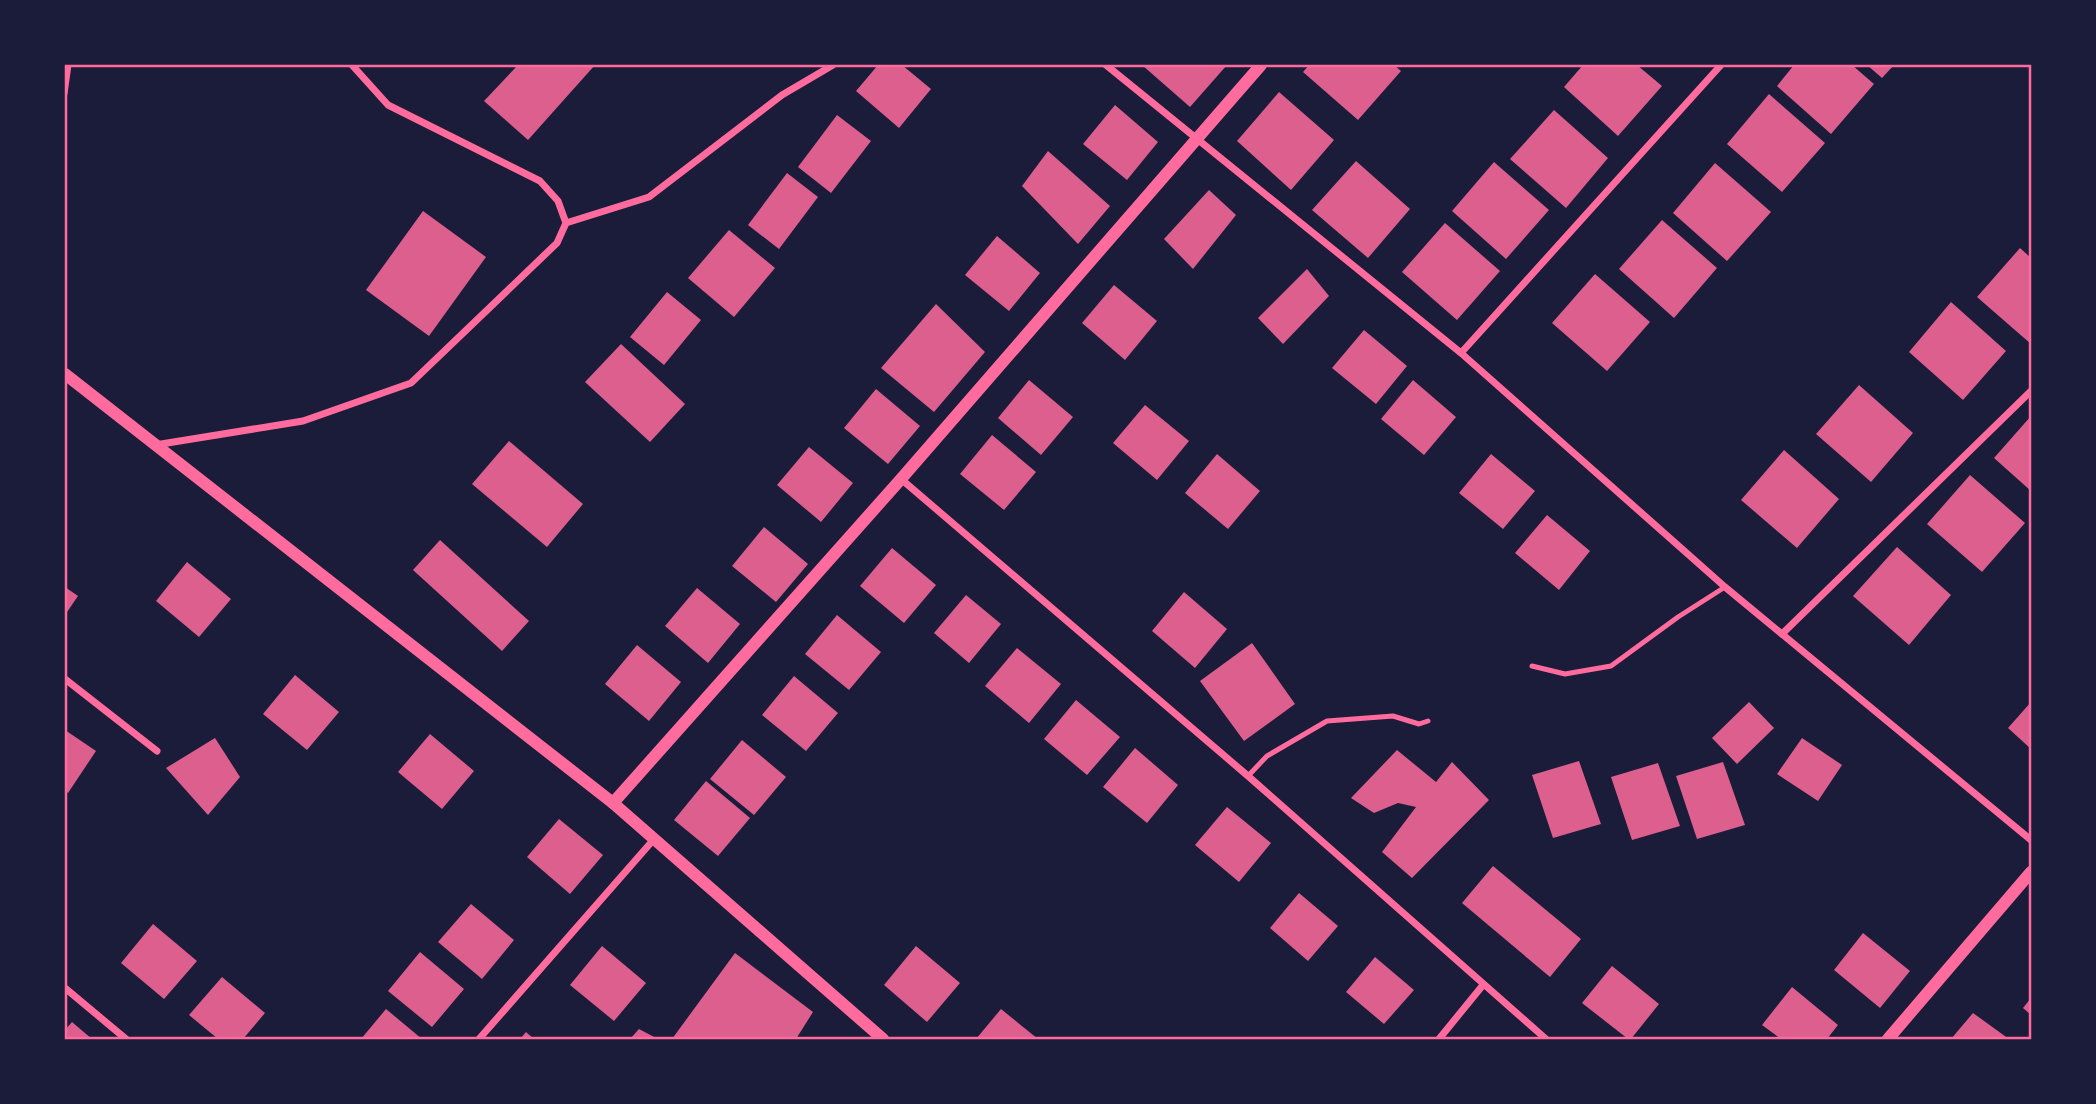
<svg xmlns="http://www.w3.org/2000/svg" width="2096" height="1104" font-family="'PT Sans',sans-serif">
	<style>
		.building { fill: #dd5f8e }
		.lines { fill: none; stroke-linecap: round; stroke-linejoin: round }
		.service { stroke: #ff6b9d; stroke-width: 5 }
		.minor { stroke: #ff6b9d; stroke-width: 7 }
		.tertiary { stroke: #ff6b9d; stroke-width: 12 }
		.neatline { fill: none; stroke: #ff6b9d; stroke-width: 2.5 }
	</style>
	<rect width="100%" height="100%" fill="#1b1b3a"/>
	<g class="building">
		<path d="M518,65H595L528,140L484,101Z"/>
		<path d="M878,65H902L931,89L899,128L856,91Z"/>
		<path d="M1142,65H1227L1190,107Z"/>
		<path d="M1309,65H1394L1401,71L1358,120L1303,72Z"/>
		<path d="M1583,65H1637L1662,86L1618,136L1564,87Z"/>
		<path d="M1794,65H1852L1874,84L1831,134L1777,86Z"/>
		<path d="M1867,65H1894L1882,78Z"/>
		<path d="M1279,92L1334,140L1291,190L1237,141Z"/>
		<path d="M1769,94L1825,143L1782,192L1727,144Z"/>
		<path d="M1115,105L1158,142L1127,180L1083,144Z"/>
		<path d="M1554,110L1608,158L1566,208L1510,159Z"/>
		<path d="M837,115L871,141L831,193L798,167Z"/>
		<path d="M1048,151L1110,206L1078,244L1022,186Z"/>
		<path d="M1356,161L1410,209L1368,258L1312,210Z"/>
		<path d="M1494,162L1549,210L1506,259L1452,211Z"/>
		<path d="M1715,163L1771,212L1727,261L1673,213Z"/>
		<path d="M787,173L818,197L779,249L748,225Z"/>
		<path d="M1209,190L1236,215L1193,269L1164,239Z"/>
		<path d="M423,211L486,257L429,336L366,290Z"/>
		<path d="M1662,220L1717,268L1674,318L1619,269Z"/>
		<path d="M1445,223L1500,271L1457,320L1402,272Z"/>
		<path d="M729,230L775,268L734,317L688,278Z"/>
		<path d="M997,236L1040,273L1009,311L965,275Z"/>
		<path d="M2020,248L2031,258V344L1977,297Z"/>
		<path d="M1307,269L1329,296L1283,344L1258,318Z"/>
		<path d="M1595,274L1650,322L1607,371L1552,323Z"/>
		<path d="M1114,285L1157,321L1125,360L1082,323Z"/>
		<path d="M667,292L701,320L664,365L630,337Z"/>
		<path d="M1951,302L2006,351L1963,400L1909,352Z"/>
		<path d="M936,304L985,352L934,412L881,368Z"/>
		<path d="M1364,330L1407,366L1376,404L1332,368Z"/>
		<path d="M621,344L685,404L650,442L585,382Z"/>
		<path d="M1029,380L1073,417L1041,455L998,418Z"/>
		<path d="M1413,380L1456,417L1424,455L1381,419Z"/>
		<path d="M1859,385L1913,433L1871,482L1816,434Z"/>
		<path d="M876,389L920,426L888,464L844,428Z"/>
		<path d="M1145,405L1189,441L1157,480L1113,443Z"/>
		<path d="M2031,416V491L1994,458Z"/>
		<path d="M992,435L1036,472L1004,510L960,474Z"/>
		<path d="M509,441L583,504L547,547L472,484Z"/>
		<path d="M809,447L853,483L821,522L777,485Z"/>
		<path d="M1784,450L1839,499L1797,548L1741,500Z"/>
		<path d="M1217,454L1260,491L1228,529L1185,493Z"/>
		<path d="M1491,454L1535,491L1503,529L1459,493Z"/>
		<path d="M1970,475L2025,523L1982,572L1927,524Z"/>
		<path d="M1547,515L1590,551L1559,590L1515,553Z"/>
		<path d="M764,527L808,564L776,602L732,566Z"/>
		<path d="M440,540L529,621L502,651L413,570Z"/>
		<path d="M1897,547L1951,595L1909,645L1853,596Z"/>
		<path d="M892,548L936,585L904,623L860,586Z"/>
		<path d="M187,562L231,599L199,637L156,601Z"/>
		<path d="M65,587L78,596L65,615Z"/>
		<path d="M697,588L740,624L708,663L665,626Z"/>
		<path d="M1184,592L1227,629L1195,668L1152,631Z"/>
		<path d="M966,595L1001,624L969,663L934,633Z"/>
		<path d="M837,615L881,652L849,690L805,654Z"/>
		<path d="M1252,643L1295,704L1244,741L1200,681Z"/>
		<path d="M637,645L681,682L649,721L605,684Z"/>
		<path d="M1017,648L1061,684L1029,723L985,686Z"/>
		<path d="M295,675L339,712L307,750L263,714Z"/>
		<path d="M794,676L838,713L806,751L762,715Z"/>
		<path d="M1076,700L1120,737L1087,775L1044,739Z"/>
		<path d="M1749,702L1774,728L1737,764L1712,738Z"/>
		<path d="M2031,702V749L2008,728Z"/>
		<path d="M65,730L96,751L68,793L65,791Z"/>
		<path d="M430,734L474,771L442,809L398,772Z"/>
		<path d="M215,738L240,777L208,815L166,768Z"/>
		<path d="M1802,738L1842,765L1818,801L1777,774Z"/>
		<path d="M742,740L786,777L754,815L710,779Z"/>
		<path d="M1135,748L1178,785L1147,823L1103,787Z"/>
		<path d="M1397,750L1436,782L1452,762L1489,800L1412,878L1382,852L1416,807L1398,803L1374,813L1351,798Z"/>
		<path d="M1579,761L1601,824L1553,838L1532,775Z"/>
		<path d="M1723,762L1745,825L1697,839L1676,776Z"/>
		<path d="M1658,763L1680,826L1632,840L1611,777Z"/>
		<path d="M706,781L750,818L718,856L674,820Z"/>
		<path d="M1227,807L1271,843L1239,882L1195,845Z"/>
		<path d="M559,819L603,855L570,894L527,857Z"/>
		<path d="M1493,866L1581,939L1550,977L1462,903Z"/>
		<path d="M1299,893L1338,926L1308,961L1270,928Z"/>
		<path d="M471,904L514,940L482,979L438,942Z"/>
		<path d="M153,924L197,961L164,999L121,963Z"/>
		<path d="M1863,933L1910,971L1880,1008L1834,970Z"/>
		<path d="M602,946L646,983L614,1021L570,985Z"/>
		<path d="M916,946L960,983L927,1022L884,985Z"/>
		<path d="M420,952L464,989L432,1027L388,991Z"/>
		<path d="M735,953L813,1012L796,1039H672Z"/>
		<path d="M1375,957L1414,990L1384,1024L1346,992Z"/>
		<path d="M1612,966L1659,1004L1631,1039H1628L1582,1003Z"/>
		<path d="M222,977L265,1013L243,1039H218L189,1015Z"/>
		<path d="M1792,987L1838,1025L1827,1039H1781L1762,1025Z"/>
		<path d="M2031,998V1015L2023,1008Z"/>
		<path d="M386,1009L422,1039H361Z"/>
		<path d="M1001,1009L1038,1039H976Z"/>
		<path d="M1973,1013L2009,1039H1951Z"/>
		<path d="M72,1022L92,1039H65V1030Z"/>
		<path d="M639,1029L658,1039H630Z"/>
		<path d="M526,1032L534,1039H520Z"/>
	</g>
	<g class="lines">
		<g class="service">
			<path d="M65,94L69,65"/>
			<path d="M1532,666L1565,674L1611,666L1678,617L1725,587"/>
			<path d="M1248,776L1267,756L1327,721L1393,716L1419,724L1428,721"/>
		</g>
		<g class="minor">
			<path d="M1106,65L1461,353L1725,587L2031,840"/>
			<path d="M566,223L649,197L782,95L833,65"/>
			<path d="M1461,353L1721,65"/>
			<path d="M155,445L303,421L411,383L557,243L566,223L558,201L540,181L388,105L352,65"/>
			<path d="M901,479L1248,776L1546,1039"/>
			<path d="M1782,634L2031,391"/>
			<path d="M65,679L157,751"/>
			<path d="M65,988L126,1039"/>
			<path d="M479,1039L655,838"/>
			<path d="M1439,1039L1483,985"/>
		</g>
		<g class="tertiary">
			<path d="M65,374L613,803L883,1039"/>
			<path d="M613,803L901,479L1261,65"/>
			<path d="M1888,1039L2031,872"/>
		</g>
	</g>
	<rect width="2096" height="1104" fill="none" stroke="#1b1b3a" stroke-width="133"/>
	<rect x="66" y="66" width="1964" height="972" class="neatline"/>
</svg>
